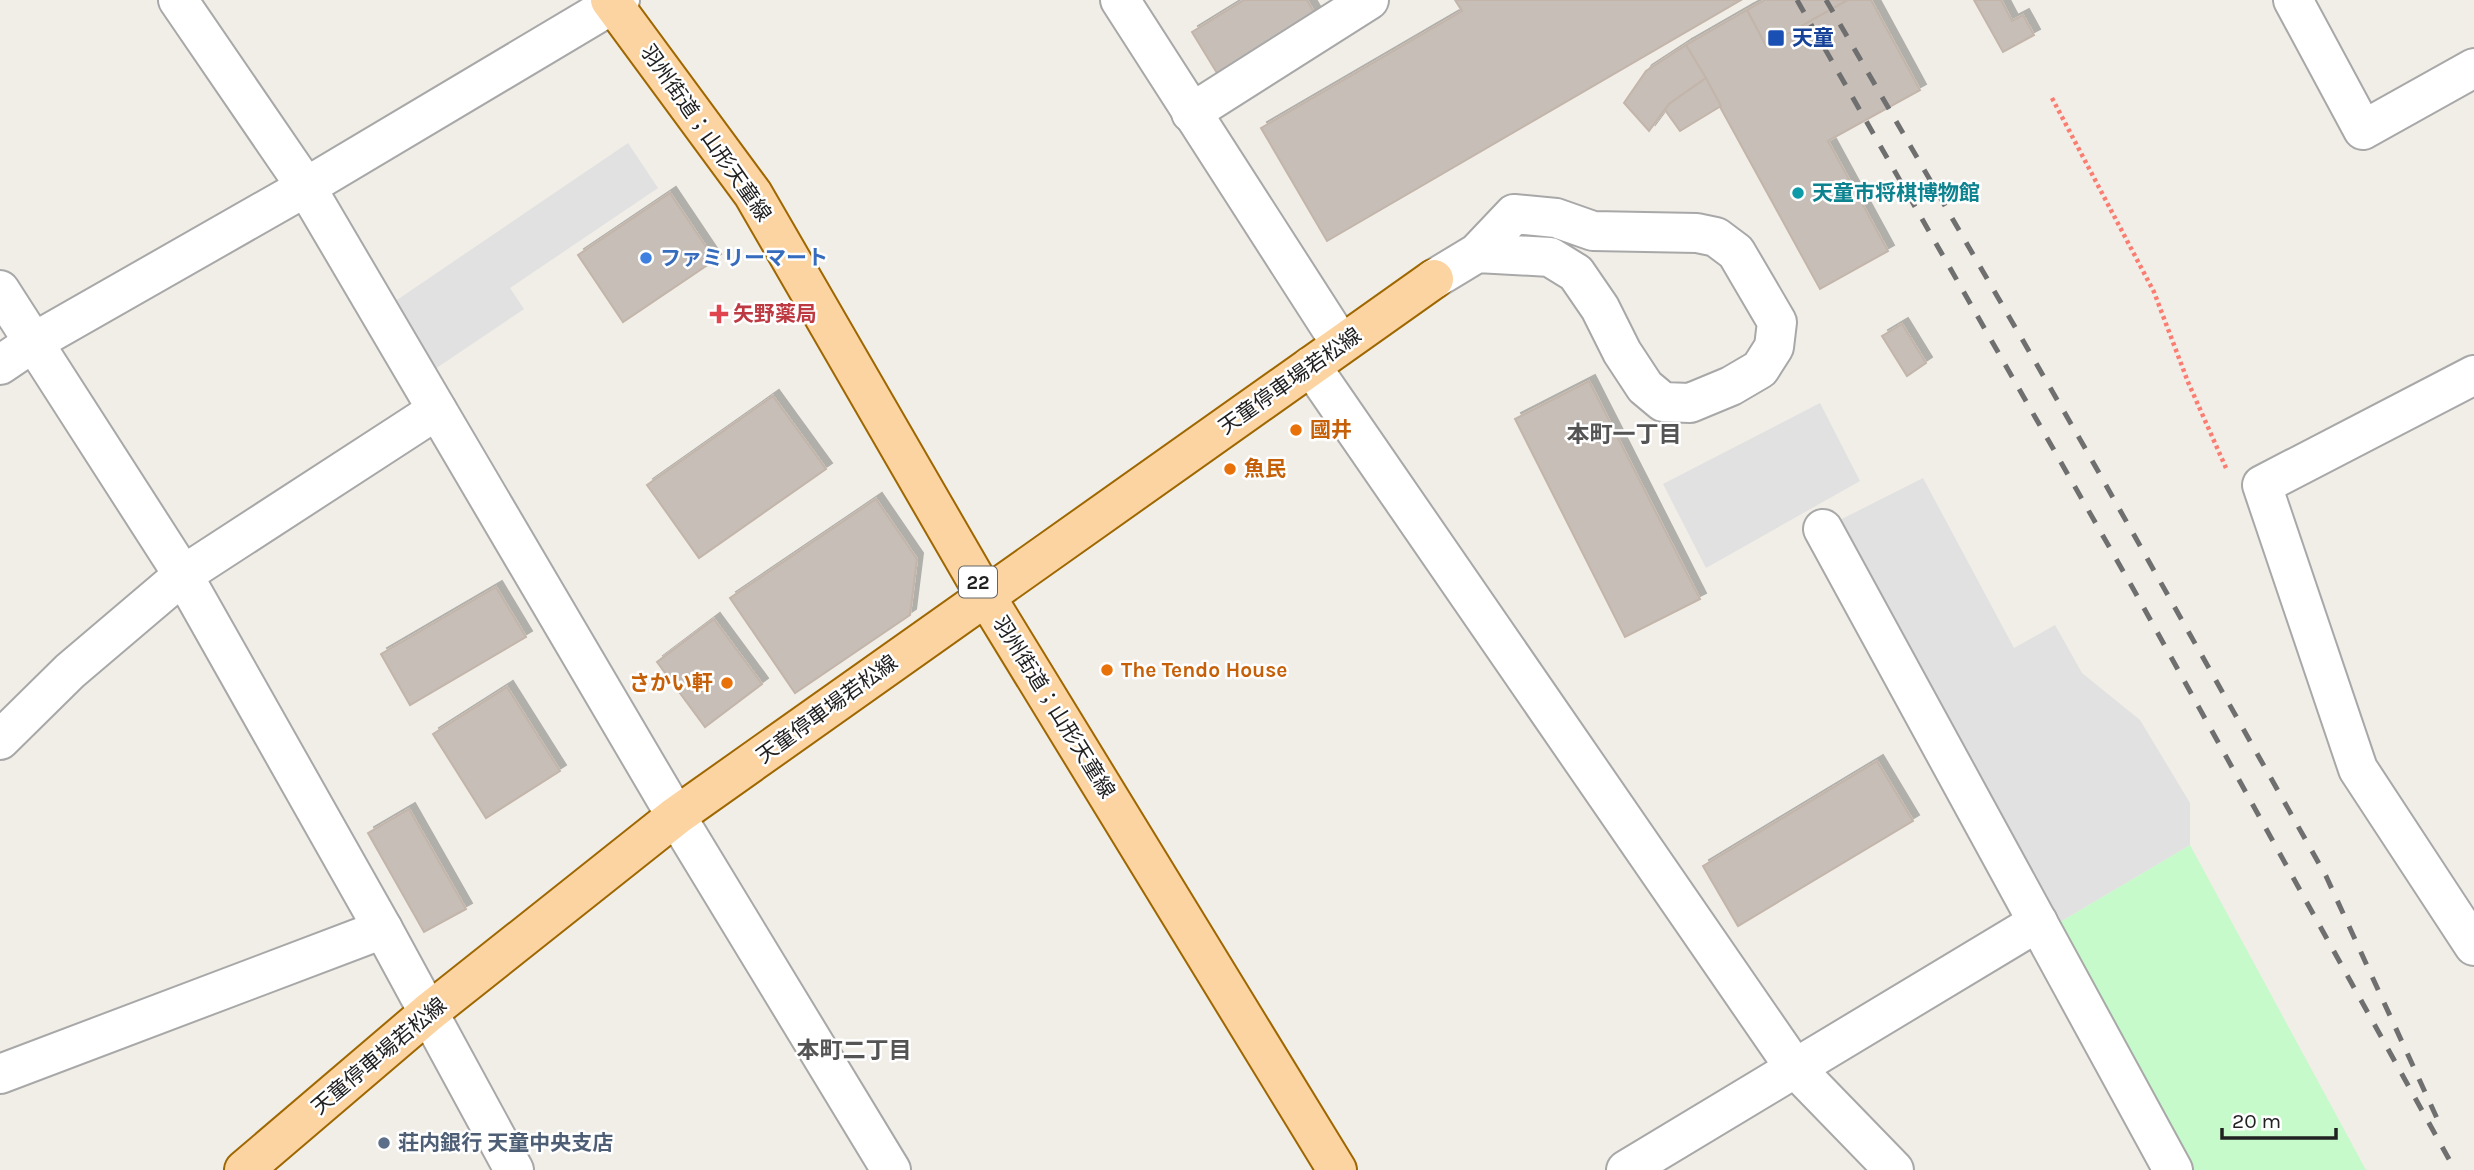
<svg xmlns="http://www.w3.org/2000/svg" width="2474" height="1170" font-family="Karla,'Noto Sans JP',sans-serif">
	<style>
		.park { fill: #c6faca }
		.parking { fill: #e1e1e1 }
		.building { fill: #c6beb7; stroke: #c3b5aa; stroke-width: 2; filter: url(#shadow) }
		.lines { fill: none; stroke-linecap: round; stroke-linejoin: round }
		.minor-casing { stroke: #a8a8a8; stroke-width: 42 }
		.major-casing { stroke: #9e6700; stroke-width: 42 }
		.path { stroke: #fb7c70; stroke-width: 4.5; stroke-dasharray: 3.5 3.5; stroke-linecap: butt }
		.minor { stroke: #fff; stroke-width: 38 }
		.major { stroke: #fcd4a2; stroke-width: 38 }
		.rail { stroke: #6f6f6f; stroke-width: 5; stroke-dasharray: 14 14; stroke-linecap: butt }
		.transit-dot { fill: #1a4fb4; stroke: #fff; stroke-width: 2.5 }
		.culture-dot { fill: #0f9aa8; stroke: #fff; stroke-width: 2.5 }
		.shop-dot { fill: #3f7fe0; stroke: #fff; stroke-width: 2.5 }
		.health-dot { fill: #e0444e; stroke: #fff; stroke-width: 2.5 }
		.food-dot { fill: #e8710a; stroke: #fff; stroke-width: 2.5 }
		.service-dot { fill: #5c6f8a; stroke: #fff; stroke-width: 2.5 }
		.labels { text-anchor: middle; stroke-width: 5; stroke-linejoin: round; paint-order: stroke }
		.shield { fill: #fff; stroke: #646464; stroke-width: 2 }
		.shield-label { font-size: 19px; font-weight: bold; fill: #212121 }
		.transit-label { font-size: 21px; font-weight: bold; fill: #164399; stroke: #fff; text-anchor: start }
		.street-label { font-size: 21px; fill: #212121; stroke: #fff }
		.culture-label { font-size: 21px; font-weight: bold; fill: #0d838f; stroke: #fff; text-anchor: start }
		.shop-label { font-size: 21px; font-weight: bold; fill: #366cbe; stroke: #fff; text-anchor: start }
		.health-label { font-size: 21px; font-weight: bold; fill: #be3a42; stroke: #fff; text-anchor: start }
		.food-label { font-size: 21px; font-weight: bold; fill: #c56008; stroke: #fff; text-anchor: start }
		.service-label { font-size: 21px; font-weight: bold; fill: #4e5e75; stroke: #fff; text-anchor: start }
		.neighbourhood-label { font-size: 23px; font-weight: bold; fill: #545454; stroke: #fff }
	</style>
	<defs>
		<filter id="shadow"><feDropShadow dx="6" dy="-6" stdDeviation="0" flood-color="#0004"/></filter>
	</defs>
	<rect width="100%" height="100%" fill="#f1eee8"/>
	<path class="park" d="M2190,845L2366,1170H2192L2055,925Z"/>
	<g class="parking">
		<path d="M628,143L658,188L510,288L524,309L435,369L391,304Z"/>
		<path d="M1820,403L1860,481L1706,568L1663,484Z"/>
		<path d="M1923,478L2014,648L2055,625L2082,673L2140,720L2190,803V845L2055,925L1836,522Z"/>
	</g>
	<g class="building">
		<path d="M1244,0H1307L1318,19L1220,78L1192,32Z"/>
		<path d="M1455,0H1741L1327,241L1261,128L1462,11Z"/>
		<path d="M1765,0H1848L1766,46L1747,10Z"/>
		<path d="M1848,0H1871L1920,90L1828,141L1888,251L1820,289L1686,45L1747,10L1766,46Z"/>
		<path d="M1974,0H2001L2012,21L2023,15L2034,35L2003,52Z"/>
		<path d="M1686,45L1706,78L1669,104L1649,131L1624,103L1646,71Z"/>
		<path d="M1706,78L1721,106L1680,131L1665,110L1669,104Z"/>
		<path d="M670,193L715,260L623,322L578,255Z"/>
		<path d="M1902,324L1926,363L1907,376L1882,336Z"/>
		<path d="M1589,381L1700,599L1625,637L1515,419Z"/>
		<path d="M773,396L826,469L699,558L647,485Z"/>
		<path d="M876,499L917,559L910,615L795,693L730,598Z"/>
		<path d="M496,587L526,637L410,705L381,654Z"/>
		<path d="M714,619L762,684L705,727L657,662Z"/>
		<path d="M507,687L560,771L486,818L433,734Z"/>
		<path d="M1877,761L1913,821L1738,926L1703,866Z"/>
		<path d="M409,809L466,909L424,932L368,833Z"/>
	</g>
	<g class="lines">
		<g class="minor-casing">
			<g id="minor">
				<path d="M178,0L306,187L676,816L891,1170"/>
				<path d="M1120,0L1341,344"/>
				<path d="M2293,0L2363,130L2474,68"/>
				<path d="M1191,113L1369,0"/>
				<path d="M1434,279L1477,253L1514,214L1556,218L1593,231L1697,233L1716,237L1736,252L1777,322L1774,347L1760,369L1731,386L1690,403L1663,402L1645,387L1622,352L1600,308L1576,273L1550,257L1477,253"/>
				<path d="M0,290L183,575L383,929L514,1170"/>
				<path d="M0,365L34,342L306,187L620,0"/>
				<path d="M1311,366L1794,1067L1894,1170"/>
				<path d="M2474,375L2262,485L2358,769L2474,946"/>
				<path d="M1823,529L2173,1170"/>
				<path d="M0,740L70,671L183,575L437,410"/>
				<path d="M0,1074L383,929"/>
				<path d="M1626,1170L2038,922"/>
			</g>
		</g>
		<g class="major-casing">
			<g id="major">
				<path d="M610,0L753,194L985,595L1337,1170"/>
				<path d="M244,1170L428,1013L676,816L1434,279"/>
			</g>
		</g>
		<path class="path" d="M2052,98L2154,292L2188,382L2226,468"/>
		<use href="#minor" class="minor"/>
		<use href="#major" class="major"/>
		<g class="rail">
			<path d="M1797,0L2135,592L2455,1170"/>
			<path d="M1826,0L2085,448L2326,876L2441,1127"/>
		</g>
	</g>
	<rect class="transit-dot" x="1767" y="29" width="18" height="18" rx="3.5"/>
	<circle class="culture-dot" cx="1798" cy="193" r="7"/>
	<circle class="shop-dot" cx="646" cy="258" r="7"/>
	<path class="health-dot" d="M715.5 303.5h7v7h7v7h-7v7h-7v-7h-7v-7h7z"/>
	<g class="food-dot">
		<circle cx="1296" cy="430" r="7"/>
		<circle cx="1230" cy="469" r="7"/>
		<circle cx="1107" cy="670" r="7"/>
		<circle cx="727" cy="683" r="7"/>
	</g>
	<circle class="service-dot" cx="384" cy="1143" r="7"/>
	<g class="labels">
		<rect class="shield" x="959" y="566.5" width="38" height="31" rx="5"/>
		<g class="shield-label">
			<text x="978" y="589">22</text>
		</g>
		<g class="transit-label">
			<text x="1792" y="45">天童</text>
		</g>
		<g class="street-label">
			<text transform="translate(706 133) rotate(55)" y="7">羽州街道；山形天童線</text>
			<text transform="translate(1290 381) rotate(-35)" y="7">天童停車場若松線</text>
			<text transform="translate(1054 707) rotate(58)" y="7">羽州街道；山形天童線</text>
			<text transform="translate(827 709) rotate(-36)" y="7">天童停車場若松線</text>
			<text transform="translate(379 1056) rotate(-40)" y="7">天童停車場若松線</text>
		</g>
		<g class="culture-label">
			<text x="1812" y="200">天童市将棋博物館</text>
		</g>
		<g class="shop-label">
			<text x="660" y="265">ファミリーマート</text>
		</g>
		<g class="health-label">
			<text x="733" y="321">矢野薬局</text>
		</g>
		<g class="food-label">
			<text x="1310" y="437">國井</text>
			<text x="1244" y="476">魚民</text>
			<text x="1121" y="677">The Tendo House</text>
			<text x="713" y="690" text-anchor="end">さかい軒</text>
		</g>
		<g class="service-label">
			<text x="398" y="1150">荘内銀行 天童中央支店</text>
		</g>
		<g class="neighbourhood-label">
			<text x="1624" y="442">本町一丁目</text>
			<text x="854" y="1058">本町二丁目</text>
		</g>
	</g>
	<path d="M2222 1128v10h114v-10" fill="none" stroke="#212121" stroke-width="3.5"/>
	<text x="2232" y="1128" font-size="21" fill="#212121" stroke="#ffffff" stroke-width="5" paint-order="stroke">20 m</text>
</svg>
